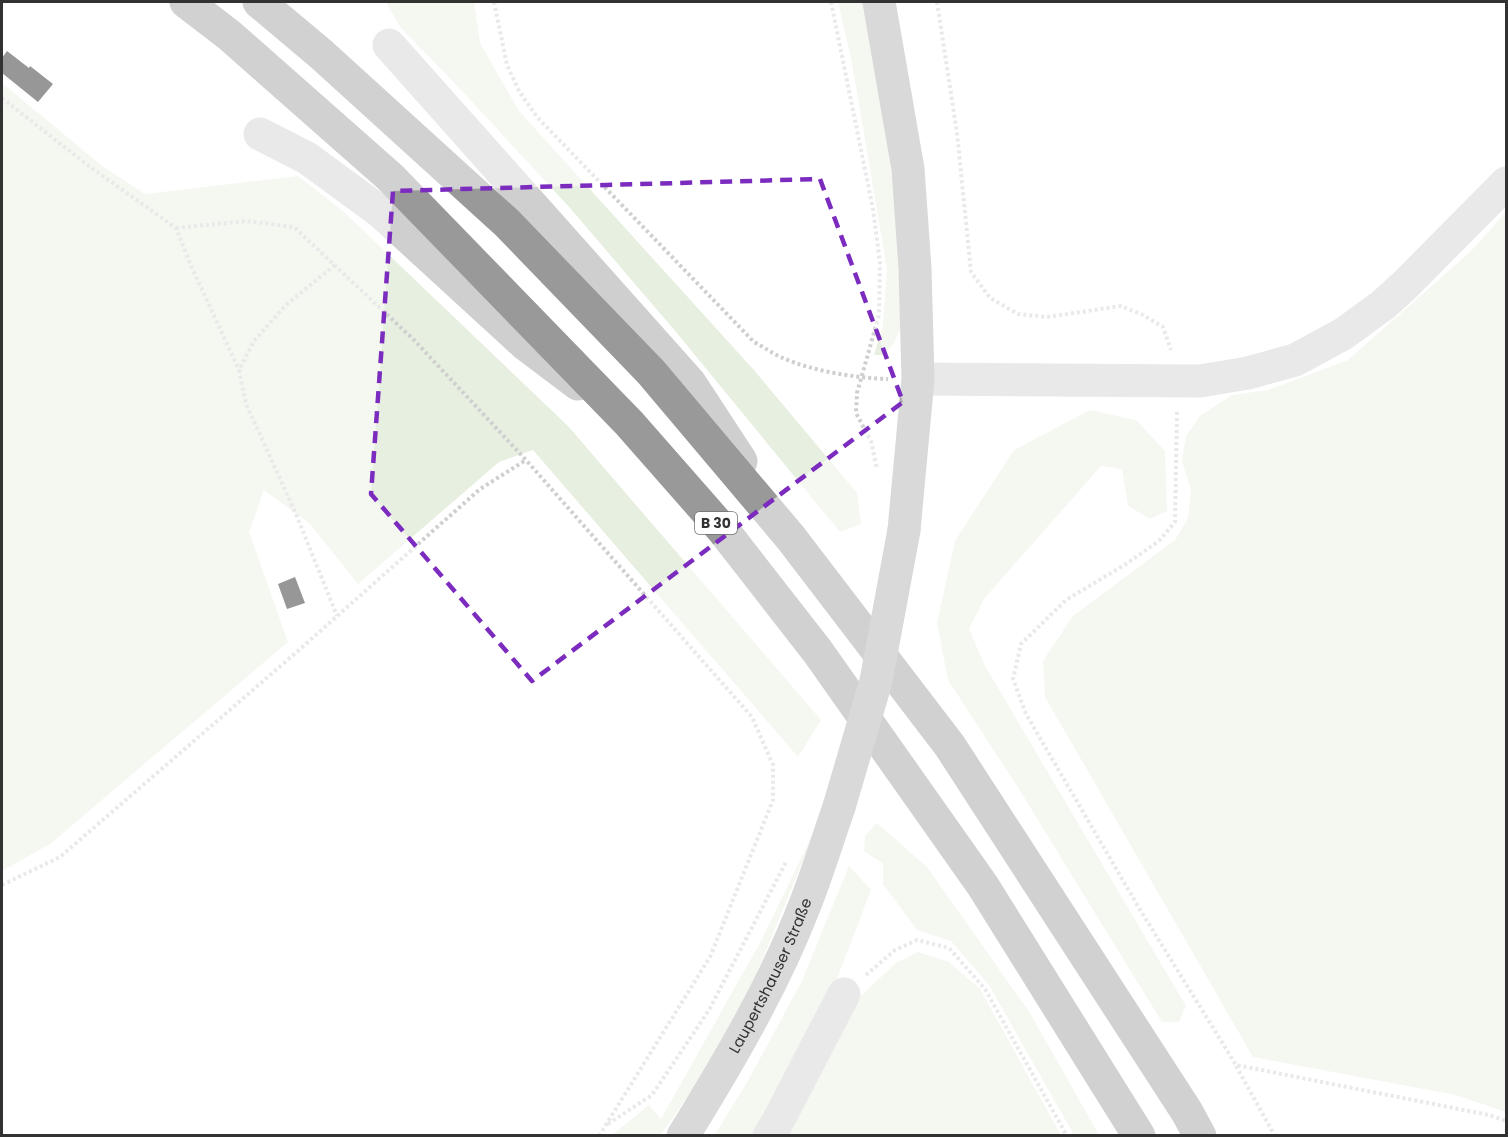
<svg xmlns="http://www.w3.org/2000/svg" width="1508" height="1137" font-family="Poppins,sans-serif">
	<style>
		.green { fill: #e7efe0 }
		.building { fill: #191919 }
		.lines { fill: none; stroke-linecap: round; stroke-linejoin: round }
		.path { stroke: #cfcfcf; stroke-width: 4; stroke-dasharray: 3 3; stroke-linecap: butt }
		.minor { stroke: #cfcfcf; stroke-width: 33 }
		.major { stroke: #aaa; stroke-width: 33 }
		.highway { stroke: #999; stroke-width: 33 }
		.major-bridge { stroke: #aaa; stroke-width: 33 }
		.marked { fill: none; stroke: #7b2cbf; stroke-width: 4.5; stroke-dasharray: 12 8; stroke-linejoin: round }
		.labels { text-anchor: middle; stroke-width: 6; stroke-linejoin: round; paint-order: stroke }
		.shield { fill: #fff; stroke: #707070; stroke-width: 1.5 }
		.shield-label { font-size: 14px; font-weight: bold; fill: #323232 }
		.street-label { font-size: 15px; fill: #323232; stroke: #fff }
	</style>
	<rect width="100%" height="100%" fill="#fff"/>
	<g class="green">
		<path d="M386,2H474L480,43L519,111L753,369L857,493L861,524L840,532L676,332L570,208L464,93L400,27Z"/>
		<path d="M838,2H863L884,112L896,212L901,292V328L894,343L884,355H874L883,325L887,269L852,63Z"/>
		<path d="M2,83L101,165L145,194L298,176L345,213L568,426L821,720L798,757L533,450L499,462L358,584L310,524L264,490L249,532L288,642L50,844L2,871Z"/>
		<path d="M1506,212V1112L1456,1095L1253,1057L1045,697L1043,661L1073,616L1175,540L1188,518L1191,490L1182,461L1186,436L1200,416L1232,395L1268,390L1348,360L1470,252Z"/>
		<path d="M1090,410L1136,420L1165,451L1167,511L1150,519L1128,506L1122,469L1101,466L984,599L969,629L985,666L1186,1006L1179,1022H1162L1017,786L948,680L937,623L955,541L1014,450Z"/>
		<path d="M820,819L744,1004L696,1084L661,1135L611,1136L649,1105L661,1119L761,941Z"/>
		<path d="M877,823L927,867L1030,1013L1099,1135H1074L989,985L951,941L917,930L883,884V864L864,851L865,836Z"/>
		<path d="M849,866L871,890L828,1002L754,1135L714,1136L748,1081L802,981Z"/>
		<path d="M918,952L949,962L980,989L1061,1135L776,1136L851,1005L896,963Z"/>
	</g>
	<g class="building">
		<path d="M7,51L29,68L30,66L53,84L38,102L2,73V58Z"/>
		<path d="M295,577L305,603L287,609L278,584Z"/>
	</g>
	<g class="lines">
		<g class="path">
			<path d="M494,2L507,65L519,91L537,117L754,342C764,347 773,354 783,358C812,371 856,378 888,379"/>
			<path d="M831,2L873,209L880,263L879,315L857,393L856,413L871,441L877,469"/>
			<path d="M937,2L957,133L971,272L990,298L1018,314L1047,317L1121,306L1143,315L1163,327L1171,350"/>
			<path d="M2,98L86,164L176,228L192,268L239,370"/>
			<path d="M176,228L246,221L294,227L414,340L526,460L752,717L773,765V800L710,957L599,1136"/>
			<path d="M335,265L286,305L254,341L239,370L246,404L296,514L337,616"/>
			<path d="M1177,412L1175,522L1159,541L1126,564L1066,600L1021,644L1013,679L1026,714L1139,908L1236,1065L1489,1115L1506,1121"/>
			<path d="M2,885L60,857L299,650L480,489L526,460"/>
			<path d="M866,975L895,950L917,940L949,948L985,989L1067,1136"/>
			<path d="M1236,1066L1275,1136"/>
			<path d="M608,1124L652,1095L709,1010L786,862"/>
		</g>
		<g class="minor">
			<path d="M389,45L690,383L741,461"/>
			<path d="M260,134L307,158L382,213L525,344L578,384"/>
			<path d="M918,379L1200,381L1248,373L1295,360L1343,334L1383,305L1405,285L1506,183"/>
			<path d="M769,1136L777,1123L844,994"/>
		</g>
		<g class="major">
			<path d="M879,2L908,169L915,268L918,379L904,530"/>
			<path id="s1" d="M683,1136C728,1063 773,987 804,907C817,875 827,841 839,807"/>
		</g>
		<g class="highway">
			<path d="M186,2L229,35L390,177L629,423L723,530L818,652L983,886L1139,1136"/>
			<path d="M259,2L321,54L507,223L651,372L791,538L950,746L1187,1112L1200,1136"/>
		</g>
		<path class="major-bridge" d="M839,807L876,681L904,530"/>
	</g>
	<path d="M0 0H1508V1137H0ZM820,179L903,402L532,681L371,494L393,191Z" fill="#fff" fill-opacity=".55" fill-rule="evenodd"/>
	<path class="marked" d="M820,179L903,402L532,681L371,494L393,191Z"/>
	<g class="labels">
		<rect class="shield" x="695" y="512" width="42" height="22" rx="4.5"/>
		<g class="shield-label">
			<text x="716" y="528">B 30</text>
		</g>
		<g class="street-label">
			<text dy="5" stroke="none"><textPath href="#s1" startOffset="183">Laupertshauser Straße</textPath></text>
		</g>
	</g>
	<rect width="1508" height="1137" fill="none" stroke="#323232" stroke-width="6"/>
</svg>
